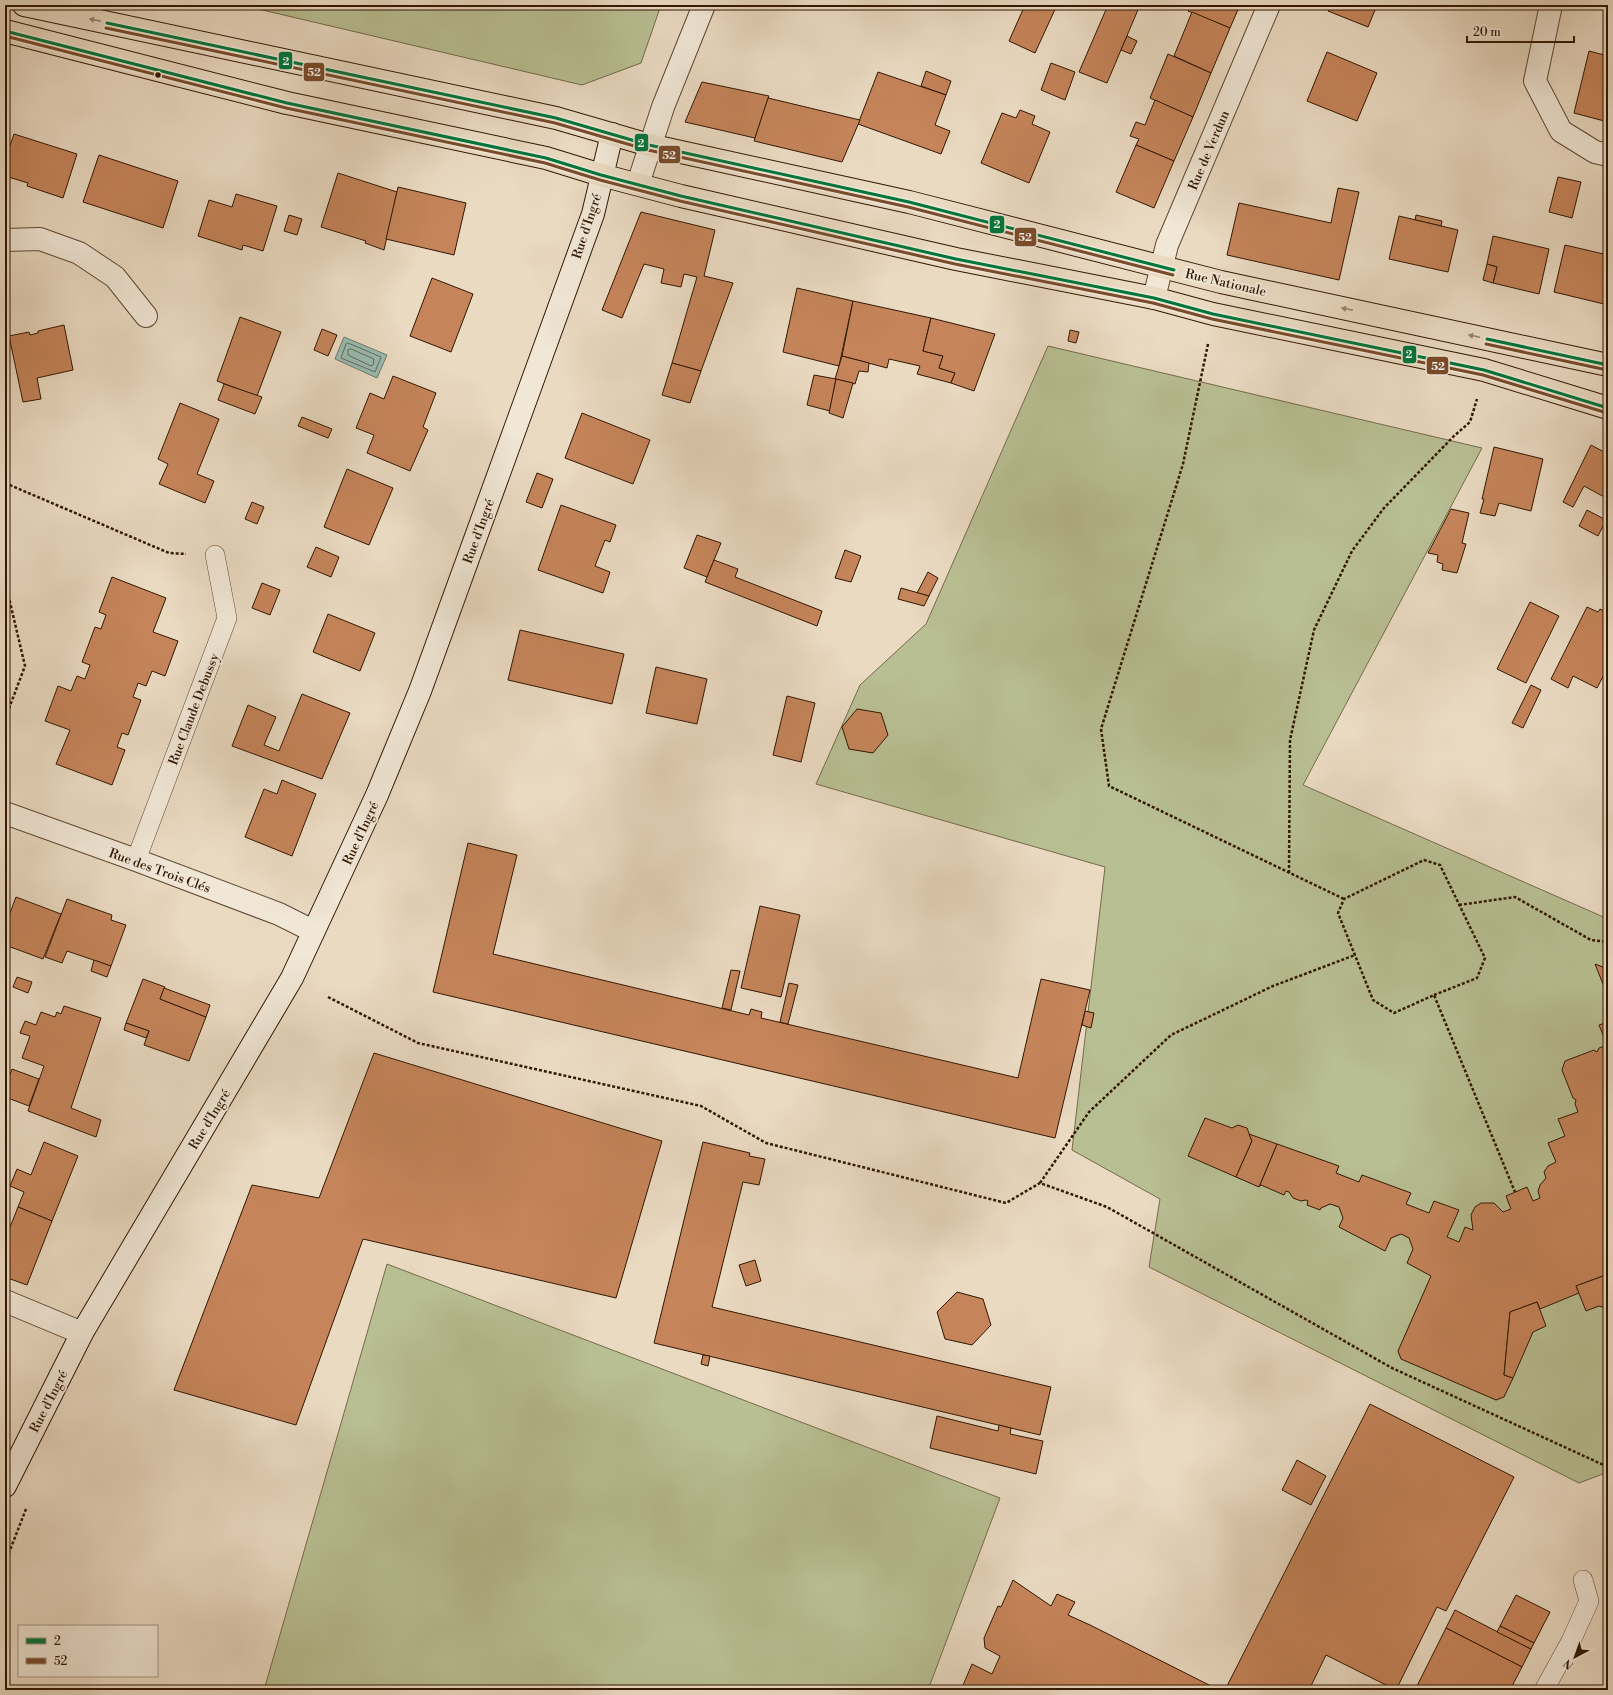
<svg xmlns="http://www.w3.org/2000/svg" width="1613" height="1695" font-family="'Libre Bodoni',serif">
	<style>
		.green { fill: #b8bf93; stroke: #746b4a }
		.water { fill: #98bbb2; stroke: #6f796c }
		.lines { fill: none; stroke-linecap: round; stroke-linejoin: round }
		.shore { stroke: #64695a; stroke-width: 1 }
		.building { fill: #c5845a; stroke: #311702 }
		.lane-casing { stroke: #5f4832; stroke-width: 20 }
		.street-casing { stroke: #5f4832; stroke-width: 24 }
		.secondary-casing { stroke: #311702; stroke-width: 24 }
		.primary-casing { stroke: #311702; stroke-width: 24 }
		.path { stroke: #311702; stroke-width: 2.5; stroke-dasharray: 3 2; stroke-linecap: butt }
		.lane { stroke: #f1e7d7; stroke-width: 19 }
		.street { stroke: #f1e7d7; stroke-width: 22 }
		.secondary { stroke: #f1e7d7; stroke-width: 22 }
		.primary { stroke: #eadac2; stroke-width: 22 }
		.bus-1-casing { stroke: #f1e7d7; stroke-width: 6 }
		.bus-2-casing { stroke: #f1e7d7; stroke-width: 6 }
		.bus-1 { stroke: #00763c; stroke-width: 3 }
		.bus-2 { stroke: #7a4b2a; stroke-width: 3 }
		.oneway { fill: #97826c }
		.bus-dot { fill: #311702; stroke: #f1e7d7; stroke-width: 1.5 }
		.labels { text-anchor: middle; stroke-width: 4; stroke-linejoin: round; paint-order: stroke }
		.street-label { font-size: 13px; fill: #311702; stroke: #f1e7d7 }
		.line-badge { stroke: #f1e7d7; stroke-width: 1.5 }
		.badge-label { font-size: 11px; text-anchor: middle; font-weight: bold; fill: #fff }
	</style>
	<rect width="100%" height="100%" fill="#eadac2"/>
	<filter id="stains"><feTurbulence type="fractalNoise" baseFrequency=".005" numOctaves="4"/><feColorMatrix values="0 0 0 0 .2 0 0 0 0 .09 0 0 0 0 .02 0 0 0 .5 -.17"/></filter>
	<radialGradient id="worn" r=".72"><stop offset=".6" stop-color="#630" stop-opacity="0"/><stop offset="1" stop-color="#630" stop-opacity=".3"/></radialGradient>
	<g class="green">
		<path d="M241,5H661L641,63L582,85Z"/>
		<path d="M1048,346L1482,448L1303,785L1608,919V1472L1579,1483L1149,1267L1160,1199L1072,1150L1105,867L816,784L860,685L926,624Z"/>
		<path d="M387,1264L1000,1498L928,1690H264Z"/>
	</g>
	<path class="water" d="M344,337L387,355L377,378L335,359Z"/>
	<g class="lines">
		<g class="shore">
			<path d="M348,343L381,357L375,372L341,358L346,344Z"/>
			<path d="M351,349L374,359L373,365L371,366L348,355V350Z"/>
		</g>
	</g>
	<g class="building">
		<path d="M1025,5H1057L1035,53L1009,41Z"/>
		<path d="M1108,5H1140L1107,83L1079,72Z"/>
		<path d="M1190,5H1240L1230,28L1188,11Z"/>
		<path d="M1331,5H1377L1368,27L1328,11Z"/>
		<path d="M1192,12L1230,28L1211,73L1174,56Z"/>
		<path d="M1127,36L1137,41L1131,54L1121,50Z"/>
		<path d="M1589,51L1608,56V122L1574,113Z"/>
		<path d="M1327,52L1377,73L1357,121L1307,101Z"/>
		<path d="M1168,54L1211,73L1193,117L1150,98Z"/>
		<path d="M1051,63L1075,72L1065,100L1041,90Z"/>
		<path d="M926,71L951,81L946,95L921,86Z"/>
		<path d="M878,72L946,95L935,125L950,131L941,154L858,124Z"/>
		<path d="M702,82L769,96L755,138L685,122Z"/>
		<path d="M768,98L860,120L842,162L754,141Z"/>
		<path d="M1155,100L1193,117L1174,161L1136,145L1139,139L1130,136L1136,122L1145,125Z"/>
		<path d="M1020,110L1035,116L1032,124L1050,132L1029,183L981,163L1002,113L1016,118Z"/>
		<path d="M14,134L77,154L63,198L27,186L28,183L5,176V160Z"/>
		<path d="M1136,145L1174,161L1154,208L1116,192Z"/>
		<path d="M5,147L9,148L5,160Z"/>
		<path d="M99,155L178,181L163,228L83,202Z"/>
		<path d="M338,173L397,192L384,250L365,243L366,241L321,227Z"/>
		<path d="M1558,177L1581,182L1572,218L1549,212Z"/>
		<path d="M398,187L466,203L454,255L386,239Z"/>
		<path d="M1338,188L1359,192L1339,280L1227,255L1239,203L1331,223Z"/>
		<path d="M236,194L277,206L263,251L243,245L242,250L198,236L209,200L232,207Z"/>
		<path d="M641,212L715,230L704,276L733,283L701,371L672,363L697,277L684,274L681,287L661,283L664,269L644,264L622,318L602,310Z"/>
		<path d="M289,215L302,219L297,235L284,231Z"/>
		<path d="M1416,215L1442,221L1441,226L1415,220Z"/>
		<path d="M1399,216L1458,230L1448,272L1389,259Z"/>
		<path d="M1493,236L1549,249L1539,294L1493,283L1497,267L1487,264Z"/>
		<path d="M1565,245L1608,255V305L1554,292Z"/>
		<path d="M1487,264L1497,267L1493,283L1483,280Z"/>
		<path d="M432,278L473,294L451,352L410,336Z"/>
		<path d="M797,288L853,301L839,366L783,352Z"/>
		<path d="M853,301L931,318L923,351L943,356L939,368L955,373L951,383L917,374L920,366L889,359L887,368L842,356Z"/>
		<path d="M240,317L281,332L257,396L217,381Z"/>
		<path d="M931,318L995,334L974,391L951,383L955,373L939,368L943,356L923,351Z"/>
		<path d="M64,325L73,370L37,378L41,399L23,402L9,336L29,332L30,335L38,333V331Z"/>
		<path d="M322,329L337,335L328,356L314,350Z"/>
		<path d="M1070,330L1079,332L1076,343L1068,341Z"/>
		<path d="M842,356L869,363L868,372L859,371L855,384L835,379Z"/>
		<path d="M672,363L701,371L690,403L662,395Z"/>
		<path d="M814,375L836,379L830,411L807,405Z"/>
		<path d="M393,376L436,393L423,427L428,430L410,471L367,453L374,435L356,428L370,393L384,399Z"/>
		<path d="M836,379L853,383L843,418L829,413Z"/>
		<path d="M224,384L262,397L255,414L218,400Z"/>
		<path d="M180,403L219,419L197,474L214,481L205,503L159,484L168,464L158,459Z"/>
		<path d="M582,413L650,440L633,484L565,458Z"/>
		<path d="M302,417L332,429L328,438L298,426Z"/>
		<path d="M1591,445L1608,454V499L1584,486L1573,507L1563,502Z"/>
		<path d="M1494,447L1543,459L1531,511L1499,503L1495,516L1480,513L1484,499H1482Z"/>
		<path d="M347,469L393,488L369,545L324,527Z"/>
		<path d="M537,473L553,479L542,508L526,502Z"/>
		<path d="M252,502L264,507L257,524L245,519Z"/>
		<path d="M561,505L616,525L610,542L605,540L595,566L610,572L603,593L538,570Z"/>
		<path d="M1451,509L1469,513L1462,543L1466,544L1457,573L1442,570L1443,564L1437,562L1438,555L1428,553Z"/>
		<path d="M1587,510L1606,520L1598,536L1579,526Z"/>
		<path d="M697,535L721,543L707,577L684,568Z"/>
		<path d="M316,547L339,557L331,577L307,567Z"/>
		<path d="M845,550L861,556L851,582L835,578Z"/>
		<path d="M714,560L738,569L735,577L822,611L817,626L705,582Z"/>
		<path d="M928,572L938,578L929,596L917,593Z"/>
		<path d="M112,577L166,598L153,632L178,641L165,676L152,671L146,686L138,683L133,697L141,700L128,735L122,733L117,747L125,750L112,785L56,764L70,730L45,721L58,686L71,691L77,676L85,679L90,665L82,662L95,627L101,629L106,615L99,612Z"/>
		<path d="M262,583L280,590L270,615L252,608Z"/>
		<path d="M901,588L929,596L924,606L898,599Z"/>
		<path d="M1530,602L1559,616L1526,683L1497,669Z"/>
		<path d="M1587,607L1598,612L1600,609L1608,613L1605,617L1608,618V667L1597,688L1573,676L1568,688L1551,679Z"/>
		<path d="M328,614L375,633L360,671L313,652Z"/>
		<path d="M520,630L624,654L612,704L508,680Z"/>
		<path d="M656,667L707,679L697,724L646,713Z"/>
		<path d="M1531,685L1541,690L1523,728L1512,723Z"/>
		<path d="M302,694L350,713L322,779L232,746L248,705L276,717L264,745L279,751Z"/>
		<path d="M787,696L815,703L801,762L773,755Z"/>
		<path d="M857,709L881,713L888,735L873,753L849,749L842,727Z"/>
		<path d="M282,780L316,794L292,856L245,837L264,789L277,794Z"/>
		<path d="M468,843L517,855L493,954L749,1015L751,1009L762,1012L761,1018L1018,1078L1041,979L1090,990L1055,1138L433,992Z"/>
		<path d="M16,897L61,914L43,959L5,945V926Z"/>
		<path d="M67,899L112,915L111,920L126,925L111,966L67,951L62,963L45,957Z"/>
		<path d="M760,906L800,915L781,997L741,988Z"/>
		<path d="M94,960L111,966L107,977L91,971Z"/>
		<path d="M1595,964L1608,969V987L1605,989Z"/>
		<path d="M731,970L740,971L731,1010L722,1008Z"/>
		<path d="M17,977L32,982L28,993L13,987Z"/>
		<path d="M143,979L165,987L160,999L206,1017L189,1061L144,1045L149,1031L126,1023Z"/>
		<path d="M789,983L798,985L788,1024L780,1022Z"/>
		<path d="M164,988L210,1005L206,1017L160,999Z"/>
		<path d="M64,1006L101,1018L71,1108L101,1120L96,1137L28,1111L44,1066L22,1058L30,1036L20,1033L25,1021L36,1025L41,1012L55,1017L57,1012L61,1014Z"/>
		<path d="M1085,1011L1094,1013L1091,1028L1082,1025Z"/>
		<path d="M1608,1022V1280L1603,1276L1576,1286L1579,1293L1540,1309L1537,1302L1510,1312L1504,1375L1513,1378L1504,1397L1496,1400L1401,1359L1398,1351L1431,1276L1407,1263L1413,1249L1409,1238L1401,1234L1391,1238L1385,1251L1339,1227L1343,1218L1339,1207L1330,1204L1321,1208L1320,1210L1307,1205L1308,1201L1306,1200L1301,1201L1293,1198L1289,1192L1286,1191L1284,1195L1261,1185L1259,1187L1277,1144L1339,1166L1336,1173L1359,1182L1362,1175L1411,1193L1406,1204L1429,1213L1434,1201L1459,1210L1447,1237L1459,1242L1465,1227L1473,1230L1471,1215L1475,1207L1481,1203H1494L1503,1212L1511,1209L1506,1196L1527,1187L1533,1201L1540,1198L1538,1191L1540,1185L1546,1178L1544,1172L1548,1166L1556,1162L1548,1143L1565,1136L1558,1119L1578,1112L1575,1104L1576,1100L1573,1098L1562,1070L1565,1061L1594,1050L1597,1052L1599,1048L1607,1045L1599,1025Z"/>
		<path d="M126,1023L149,1031L146,1038L124,1030Z"/>
		<path d="M374,1053L662,1141L616,1298L363,1239L296,1425L174,1390L252,1185L319,1198Z"/>
		<path d="M12,1069L39,1079L29,1106L5,1097V1088Z"/>
		<path d="M1205,1118L1232,1128L1238,1125L1247,1128L1252,1141L1236,1177L1188,1156Z"/>
		<path d="M1249,1134L1277,1144L1259,1187L1236,1177L1252,1141Z"/>
		<path d="M44,1142L78,1156L52,1221L18,1207L24,1192L10,1186L17,1169L31,1175Z"/>
		<path d="M703,1142L750,1153L749,1156L765,1159L759,1185L743,1182L712,1307L1051,1387L1040,1435L654,1343Z"/>
		<path d="M18,1207L52,1221L27,1285L5,1277V1240Z"/>
		<path d="M755,1260L761,1281L746,1286L739,1265Z"/>
		<path d="M1603,1276L1608,1280V1309L1599,1306L1586,1311L1576,1286Z"/>
		<path d="M957,1292L983,1299L991,1325L972,1345L945,1339L937,1312Z"/>
		<path d="M1537,1302L1546,1326L1533,1332L1513,1378L1504,1375L1510,1312Z"/>
		<path d="M703,1355L710,1356L708,1366L701,1364Z"/>
		<path d="M1370,1404L1514,1477L1446,1611L1437,1607L1396,1690L1326,1655L1309,1690H1225Z"/>
		<path d="M937,1416L998,1431L999,1425L1011,1428L1010,1434L1043,1441L1036,1474L930,1448Z"/>
		<path d="M1297,1460L1326,1476L1311,1505L1282,1490Z"/>
		<path d="M1013,1580L1051,1606L1057,1594L1075,1602L1068,1615L1090,1625L1219,1690H961L972,1664L992,1674L1000,1656L985,1648L984,1638L998,1606L1001,1607Z"/>
		<path d="M1516,1595L1550,1612L1534,1643L1500,1626Z"/>
		<path d="M1455,1610L1531,1649L1522,1667L1446,1628Z"/>
		<path d="M1500,1626L1534,1643L1531,1649L1497,1632Z"/>
		<path d="M1446,1628L1522,1667L1510,1690H1415Z"/>
	</g>
	<g class="lines">
		<g class="lane-casing">
			<g id="lane">
				<path d="M136,860L227,618L215,555"/>
				<path d="M1544,1690L1571,1641L1589,1601L1583,1580"/>
			</g>
		</g>
		<g class="street-casing">
			<g id="street">
				<path d="M1551,5L1535,81L1561,131L1595,152L1608,155"/>
				<path d="M638,184L663,107L704,5"/>
				<path d="M5,240L40,239L79,253L115,277L146,316"/>
				<path d="M1154,298L1167,245L1269,5"/>
				<path d="M5,813L136,860L279,914L313,931"/>
				<path d="M5,1301L82,1333"/>
			</g>
		</g>
		<g class="secondary-casing">
			<path id="secondary" d="M5,1486L82,1333L292,978L377,795L420,691L593,214L612,134"/>
		</g>
		<g class="primary-casing">
			<g id="primary">
				<path d="M24,5L556,118L649,145L909,202L1221,282L1608,365"/>
				<path d="M5,31L287,103L546,158L601,175L681,196L956,259L1154,298L1213,314L1484,370L1608,408"/>
			</g>
		</g>
		<g class="path">
			<path d="M1208,344L1183,464L1101,729L1109,786L1344,899"/>
			<path d="M5,483L169,553L186,554"/>
			<path d="M5,581L25,666L8,711"/>
			<path d="M1289,873L1290,740L1314,630L1352,551L1384,508L1454,436L1470,422L1477,399"/>
			<path d="M1459,905L1515,897L1591,940L1608,942"/>
			<path d="M1434,995L1477,978L1485,958L1440,865L1424,860L1344,899L1338,913L1373,1000L1394,1013L1434,995L1515,1192"/>
			<path d="M328,997L418,1043L701,1106L766,1143L1006,1203L1040,1183L1107,1207L1392,1368L1608,1467"/>
			<path d="M1040,1183L1089,1112L1171,1035L1273,986L1355,955"/>
			<path d="M5,1563L26,1509"/>
		</g>
		<use href="#lane" class="lane"/>
		<use href="#street" class="street"/>
		<use href="#secondary" class="secondary"/>
		<use href="#primary" class="primary"/>
		<g class="bus-1-casing">
			<g id="bus-1">
				<path d="M107,23L556,118L649,145L909,202L1174,270"/>
				<path d="M5,31L287,103L546,158L601,175L681,196L956,259L1154,298L1213,314L1484,370L1608,408"/>
				<path d="M1487,339L1608,365"/>
			</g>
		</g>
		<g class="bus-2-casing">
			<g id="bus-2">
				<path d="M106,28L555,123L648,150L908,207L1173,275"/>
				<path d="M5,36L286,108L545,163L600,180L680,201L955,264L1153,303L1212,319L1483,375L1607,413"/>
				<path d="M1486,344L1607,370"/>
			</g>
		</g>
		<use href="#bus-1" class="bus-1"/>
		<use href="#bus-2" class="bus-2"/>
	</g>
	<defs><path id="oneway-solid" d="M-6-.8H1V-3.2L6.5 0L1 3.2V.8H-6Z"/></defs>
	<g class="oneway">
		<use href="#oneway-solid" transform="translate(95 20) rotate(-168)"/>
		<use href="#oneway-solid" transform="translate(1347 309) rotate(-168)"/>
		<use href="#oneway-solid" transform="translate(1474 336) rotate(-168)"/>
	</g>
	<circle class="bus-dot" cx="158" cy="75" r="3.5"/>
	<g class="labels">
		<g class="street-label">
			<text transform="translate(1208 150) rotate(-67)" y="5">Rue de Verdun</text>
			<text transform="translate(586 226) rotate(-72)" y="5">Rue d'Ingré</text>
			<text transform="translate(1226 282) rotate(13)" y="5">Rue Nationale</text>
			<text transform="translate(478 531) rotate(-70)" y="5">Rue d'Ingré</text>
			<text transform="translate(193 709) rotate(-69)" y="5">Rue Claude Debussy</text>
			<text transform="translate(360 833) rotate(-65)" y="5">Rue d'Ingré</text>
			<text transform="translate(160 870) rotate(20)" y="5">Rue des Trois Clés</text>
			<text transform="translate(209 1119) rotate(-59)" y="5">Rue d'Ingré</text>
			<text transform="translate(48 1401) rotate(-63)" y="5">Rue d'Ingré</text>
		</g>
	</g>
	<g class="line-badge">
		<rect x="278" y="51" width="15" height="19" rx="4" fill="#00763c"/>
		<rect x="303" y="62" width="22" height="20" rx="4" fill="#7a4b2a"/>
		<rect x="634" y="133" width="15" height="19" rx="4" fill="#00763c"/>
		<rect x="658" y="145" width="23" height="19" rx="4" fill="#7a4b2a"/>
		<rect x="989" y="215" width="16" height="19" rx="4" fill="#00763c"/>
		<rect x="1014" y="227" width="23" height="20" rx="4" fill="#7a4b2a"/>
		<rect x="1402" y="345" width="15" height="19" rx="4" fill="#00763c"/>
		<rect x="1426" y="356" width="23" height="19" rx="4" fill="#7a4b2a"/>
	</g>
	<g class="badge-label">
		<text x="286" y="65">2</text>
		<text x="314" y="76">52</text>
		<text x="641" y="147">2</text>
		<text x="669" y="159">52</text>
		<text x="997" y="228">2</text>
		<text x="1025" y="241">52</text>
		<text x="1409" y="358">2</text>
		<text x="1438" y="370">52</text>
	</g>
	<rect width="1613" height="1695" fill="none" stroke="#eadac2" stroke-width="20"/>
	<rect x="6" y="6" width="1601" height="1683" fill="none" stroke="#311702" stroke-width="2"/>
	<rect x="10" y="10" width="1593" height="1675" fill="none" stroke="#311702"/>
	<rect x="18" y="1625" width="140" height="52" fill="#f1e7d7" stroke="#a49482"/>
	<rect x="26" y="1638" width="20" height="6" fill="#00763c" stroke="#a49482"/>
	<text x="54" y="1645" font-size="12" fill="#311702">2</text>
	<rect x="26" y="1658" width="20" height="6" fill="#7a4b2a" stroke="#a49482"/>
	<text x="54" y="1665" font-size="12" fill="#311702">52</text>
	<g transform="translate(1575 1657) rotate(221)" stroke="#f1e7d7" stroke-width="3" paint-order="stroke">
	<path d="M0-3L7 15L0 10L-7 15Z" fill="#311702"/>
	<text y="-6" font-size="11" font-weight="bold" text-anchor="middle" fill="#311702">N</text>
	</g>
	<path d="M1467 36v6h107v-6" fill="none" stroke="#311702" stroke-width="2"/>
	<text x="1473" y="36" font-size="12" fill="#311702" stroke="#f1e7d7" stroke-width="3" paint-order="stroke">20 m</text>
	<rect width="100%" height="100%" filter="url(#stains)"/>
	<rect width="100%" height="100%" fill="url(#worn)"/>
</svg>
